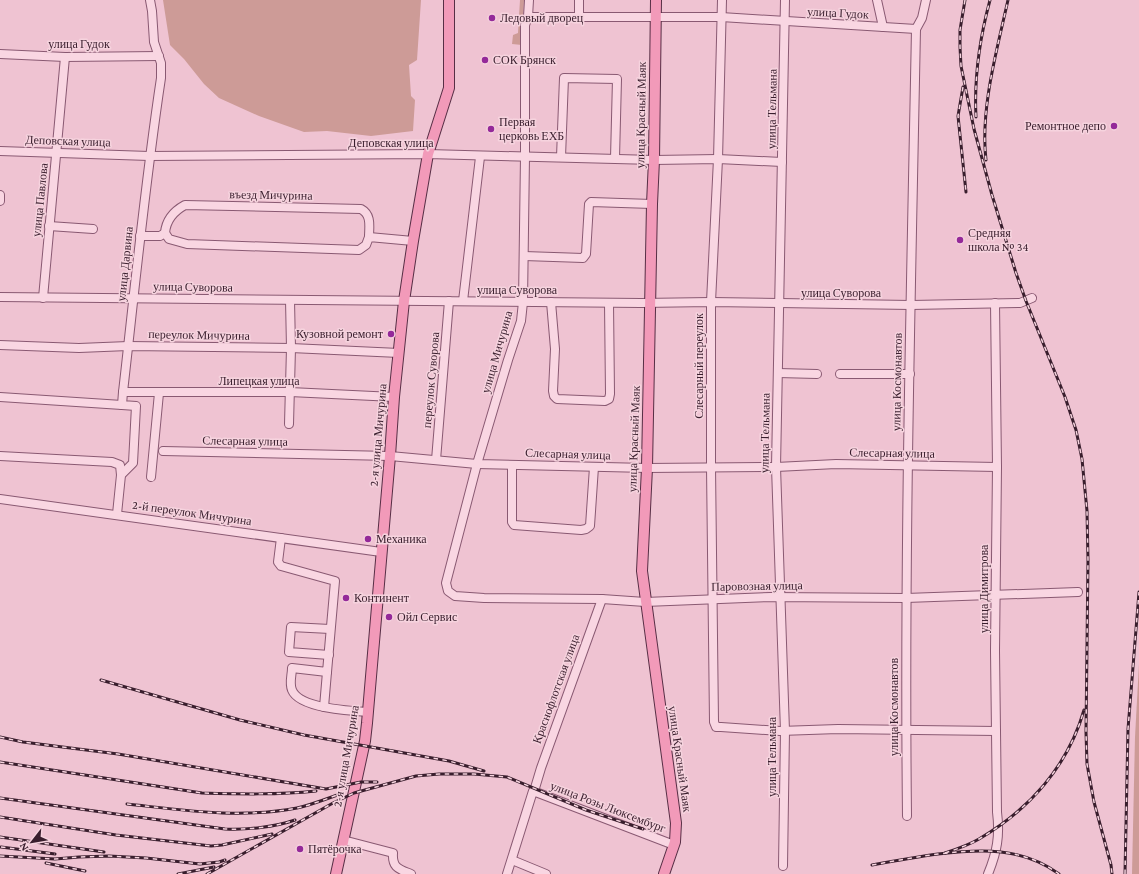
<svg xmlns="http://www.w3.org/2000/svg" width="1139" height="874" font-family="'Crimson Pro',serif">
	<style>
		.green { fill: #cd9b97 }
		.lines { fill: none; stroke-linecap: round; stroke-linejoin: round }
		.minor-casing { stroke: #895972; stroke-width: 10 }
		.major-casing { stroke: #572e45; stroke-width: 12 }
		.minor { stroke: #f9d6e2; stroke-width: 8 }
		.major { stroke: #f29ab9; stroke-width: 10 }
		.rail-casing { stroke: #391e2d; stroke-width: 3 }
		.rail { stroke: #f6d3de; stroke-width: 1.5; stroke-dasharray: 4.5; stroke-linecap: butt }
		.poi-dot { fill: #942999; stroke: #f6d3de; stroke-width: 1.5 }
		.labels { text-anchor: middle; stroke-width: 3; stroke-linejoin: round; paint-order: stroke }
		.street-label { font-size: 12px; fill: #391e2d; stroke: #f6d3de }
		.poi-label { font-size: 12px; fill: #391e2d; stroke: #f6d3de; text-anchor: start }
	</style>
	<rect width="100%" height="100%" fill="#efc3d2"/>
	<g class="green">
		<path d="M163,0H421L417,60L409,65L411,96L415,100L413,131L371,136L327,131L304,132L259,116L219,98L204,84L184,59L170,45Z"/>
		<path d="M520,0H524L522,45L512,44L513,35L518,33Z"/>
		<path d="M1139,664V874H1132L1135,737Z"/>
	</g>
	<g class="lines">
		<g class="minor-casing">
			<g id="minor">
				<path d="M722,0L718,159L711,302V467L714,722L716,727H721L780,731L838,729L996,731"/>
				<path d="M877,0L883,27"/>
				<path d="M528,17L529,0"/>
				<path d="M579,17V0"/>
				<path d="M916,29L721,17H528L525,25V156L523,302L521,321L508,360L477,464L446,583L448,591L455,596L484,598L602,599L645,602L771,597L906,598L1078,592"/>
				<path d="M0,54L65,57L159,56"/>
				<path d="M0,151L149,156L428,154L654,160L718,159L782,162"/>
				<path d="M561,157L564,78L617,79L615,158"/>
				<path d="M0,201V195"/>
				<path d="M49,226L93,229"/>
				<path d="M165,233C166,220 174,211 185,205L361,209C372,215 369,227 369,237"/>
				<path d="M140,236H160L165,233L169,239L187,244L359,250L366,245L369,237L413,241"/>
				<path d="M524,256L583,258L586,254L589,204L591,202L652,204"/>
				<path d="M0,297L641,303L711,302L911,305L1020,303L1032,298"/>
				<path d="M43,298L65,57"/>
				<path d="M463,301L480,157"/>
				<path d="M551,302L555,349L553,391L554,396L557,399L605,401L609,399L610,394L609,303"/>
				<path d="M0,345L79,348L128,346L291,348L399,353"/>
				<path d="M778,373L817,374"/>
				<path d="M840,374H910"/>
				<path d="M123,392H290L394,397"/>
				<path d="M0,397L122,405"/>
				<path d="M289,424L291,348L290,300"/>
				<path d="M163,451L390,456L477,464L647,468L776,467L836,464L997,467"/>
				<path d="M0,456L112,462L120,465L121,475"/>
				<path d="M436,460L449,301"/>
				<path d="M512,465V522L514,525L581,530L586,529L590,526L594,467"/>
				<path d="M151,477L159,393"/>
				<path d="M0,499L381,552"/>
				<path d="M117,514L121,475L133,463L136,406L122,405L123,392C135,287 145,183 161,78V63L154,42L152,11L150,0"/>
				<path d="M281,538L278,562L281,566L335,581L327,672L292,668C292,675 289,683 292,690C299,708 350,711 368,712"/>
				<path d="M329,655L289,652L291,627L330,629"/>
				<path d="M324,707L327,672"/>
				<path d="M535,788L541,768L602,599"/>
				<path d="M907,816C904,554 911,291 916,29L922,18L926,0"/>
				<path d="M343,840L393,853C392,868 399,869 411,874"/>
				<path d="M512,860L546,874"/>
				<path d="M783,866L785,731L776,467L785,0"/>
				<path d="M507,874L533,791L674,845"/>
				<path d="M988,874C997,852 1000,836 997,812L995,651L997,467L995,303"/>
			</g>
		</g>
		<g class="major-casing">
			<g id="major">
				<path d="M656,0L654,160L652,204L647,468L642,571L676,823L675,842L664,874"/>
				<path d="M336,874L365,741L367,723L390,456L394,397L404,301L413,241L428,154L449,88V0"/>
			</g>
		</g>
		<use href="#minor" class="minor"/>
		<use href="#major" class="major"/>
		<g class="rail-casing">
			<g id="rail">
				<path d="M965,0L960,30V47L961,66L974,129L992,195L1016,273L1026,301L1065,397L1076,430L1082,459L1087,511L1088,560L1086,732L1087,764L1094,802L1111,865L1112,874"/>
				<path d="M963,87L958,116L966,192"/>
				<path d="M976,117C974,78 980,37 990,0"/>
				<path d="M986,160C980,109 997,50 1008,0"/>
				<path d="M101,680L240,720L304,735L449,761L484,771"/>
				<path d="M0,737L23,742L118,754L326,789L361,782H377"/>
				<path d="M0,762L202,793C239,794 278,795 316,791"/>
				<path d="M0,798L225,829C247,830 275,827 295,820"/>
				<path d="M127,804C183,810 240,819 297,808C311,805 326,799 340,794"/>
				<path d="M0,817L116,835L211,846L222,845L272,834"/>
				<path d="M0,837L104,852"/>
				<path d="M1,847L55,854"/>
				<path d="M945,853C957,849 969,845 979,839C1029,810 1068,766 1084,710"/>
				<path d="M0,856L55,859L79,857L109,856L146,858L200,864L219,862L225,860"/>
				<path d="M46,863L85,871"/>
				<path d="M872,865C894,861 916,857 938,854C981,849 1022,847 1059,874"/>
				<path d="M178,874L214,867"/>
				<path d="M207,874L333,803L354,793L416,776L439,774H474L507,777L586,810L643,829"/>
				<path d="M1125,874L1128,729L1139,592"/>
			</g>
		</g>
		<use href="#rail" class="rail"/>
	</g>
	<g class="poi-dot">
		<circle cx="492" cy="18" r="4"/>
		<circle cx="485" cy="60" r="4"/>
		<circle cx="1114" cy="126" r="4"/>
		<circle cx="491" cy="129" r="4"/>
		<circle cx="960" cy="240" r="4"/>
		<circle cx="391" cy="334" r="4"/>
		<circle cx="368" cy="539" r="4"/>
		<circle cx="346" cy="598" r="4"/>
		<circle cx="389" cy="617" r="4"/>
		<circle cx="300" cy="849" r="4"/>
	</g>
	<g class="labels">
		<g class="street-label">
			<text transform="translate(838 13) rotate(3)" y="4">улица Гудок</text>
			<text x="79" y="48">улица Гудок</text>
			<text transform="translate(772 109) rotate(-89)" y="4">улица Тельмана</text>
			<text transform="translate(641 115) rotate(-89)" y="4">улица Красный Маяк</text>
			<text transform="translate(68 141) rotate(2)" y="4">Деповская улица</text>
			<text x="391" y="147">Деповская улица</text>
			<text transform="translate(271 195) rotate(1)" y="4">въезд Мичурина</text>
			<text transform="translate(40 200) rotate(-84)" y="4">улица Павлова</text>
			<text transform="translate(125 264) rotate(-84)" y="4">улица Дарвина</text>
			<text transform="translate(193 287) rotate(1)" y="4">улица Суворова</text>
			<text x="517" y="294">улица Суворова</text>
			<text x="841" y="297">улица Суворова</text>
			<text transform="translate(199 335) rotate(1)" y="4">переулок Мичурина</text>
			<text transform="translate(497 352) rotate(-74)" y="4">улица Мичурина</text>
			<text transform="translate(699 366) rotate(-90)" y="4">Слесарный переулок</text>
			<text transform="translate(431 380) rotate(-85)" y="4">переулок Суворова</text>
			<text x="259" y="385">Липецкая улица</text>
			<text transform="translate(897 382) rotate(-89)" y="4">улица Космонавтов</text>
			<text transform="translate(765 433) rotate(-89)" y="4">улица Тельмана</text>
			<text transform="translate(378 435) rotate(-85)" y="4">2-я улица Мичурина</text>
			<text transform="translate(634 439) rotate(-88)" y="4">улица Красный Маяк</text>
			<text transform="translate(245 441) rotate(1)" y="4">Слесарная улица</text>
			<text transform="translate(892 453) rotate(1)" y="4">Слесарная улица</text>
			<text transform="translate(568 454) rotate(2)" y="4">Слесарная улица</text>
			<text transform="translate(192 513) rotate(8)" y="4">2-й переулок Мичурина</text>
			<text transform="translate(757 586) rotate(-1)" y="4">Паровозная улица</text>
			<text transform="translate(984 589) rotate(-90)" y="4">улица Димитрова</text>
			<text transform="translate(556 689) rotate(-70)" y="4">Краснофлотская улица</text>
			<text transform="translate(894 707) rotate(-90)" y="4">улица Космонавтов</text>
			<text transform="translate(346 756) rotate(-80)" y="4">2-я улица Мичурина</text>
			<text transform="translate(772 757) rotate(-90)" y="4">улица Тельмана</text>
			<text transform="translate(680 759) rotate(82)" y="4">улица Красный Маяк</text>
			<text transform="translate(608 807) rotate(21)" y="4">улица Розы Люксембург</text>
		</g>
		<g class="poi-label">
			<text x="500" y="22">Ледовый дворец</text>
			<text x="493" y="64">СОК Брянск</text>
			<text x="499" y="126">Первая<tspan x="499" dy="14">церковь ЕХБ</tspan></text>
			<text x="1106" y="130" text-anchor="end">Ремонтное депо</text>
			<text x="968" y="237">Средняя<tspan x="968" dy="14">школа № 34</tspan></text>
			<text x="383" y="338" text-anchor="end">Кузовной ремонт</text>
			<text x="376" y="543">Механика</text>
			<text x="354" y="602">Континент</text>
			<text x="397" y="621">Ойл Сервис</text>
			<text x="308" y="853">Пятёрочка</text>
		</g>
	</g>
	<g transform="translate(32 842) rotate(239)" stroke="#f6d3de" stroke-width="3" paint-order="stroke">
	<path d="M0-3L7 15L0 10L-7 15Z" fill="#391e2d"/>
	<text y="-6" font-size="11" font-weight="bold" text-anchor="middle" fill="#391e2d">N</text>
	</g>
</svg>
